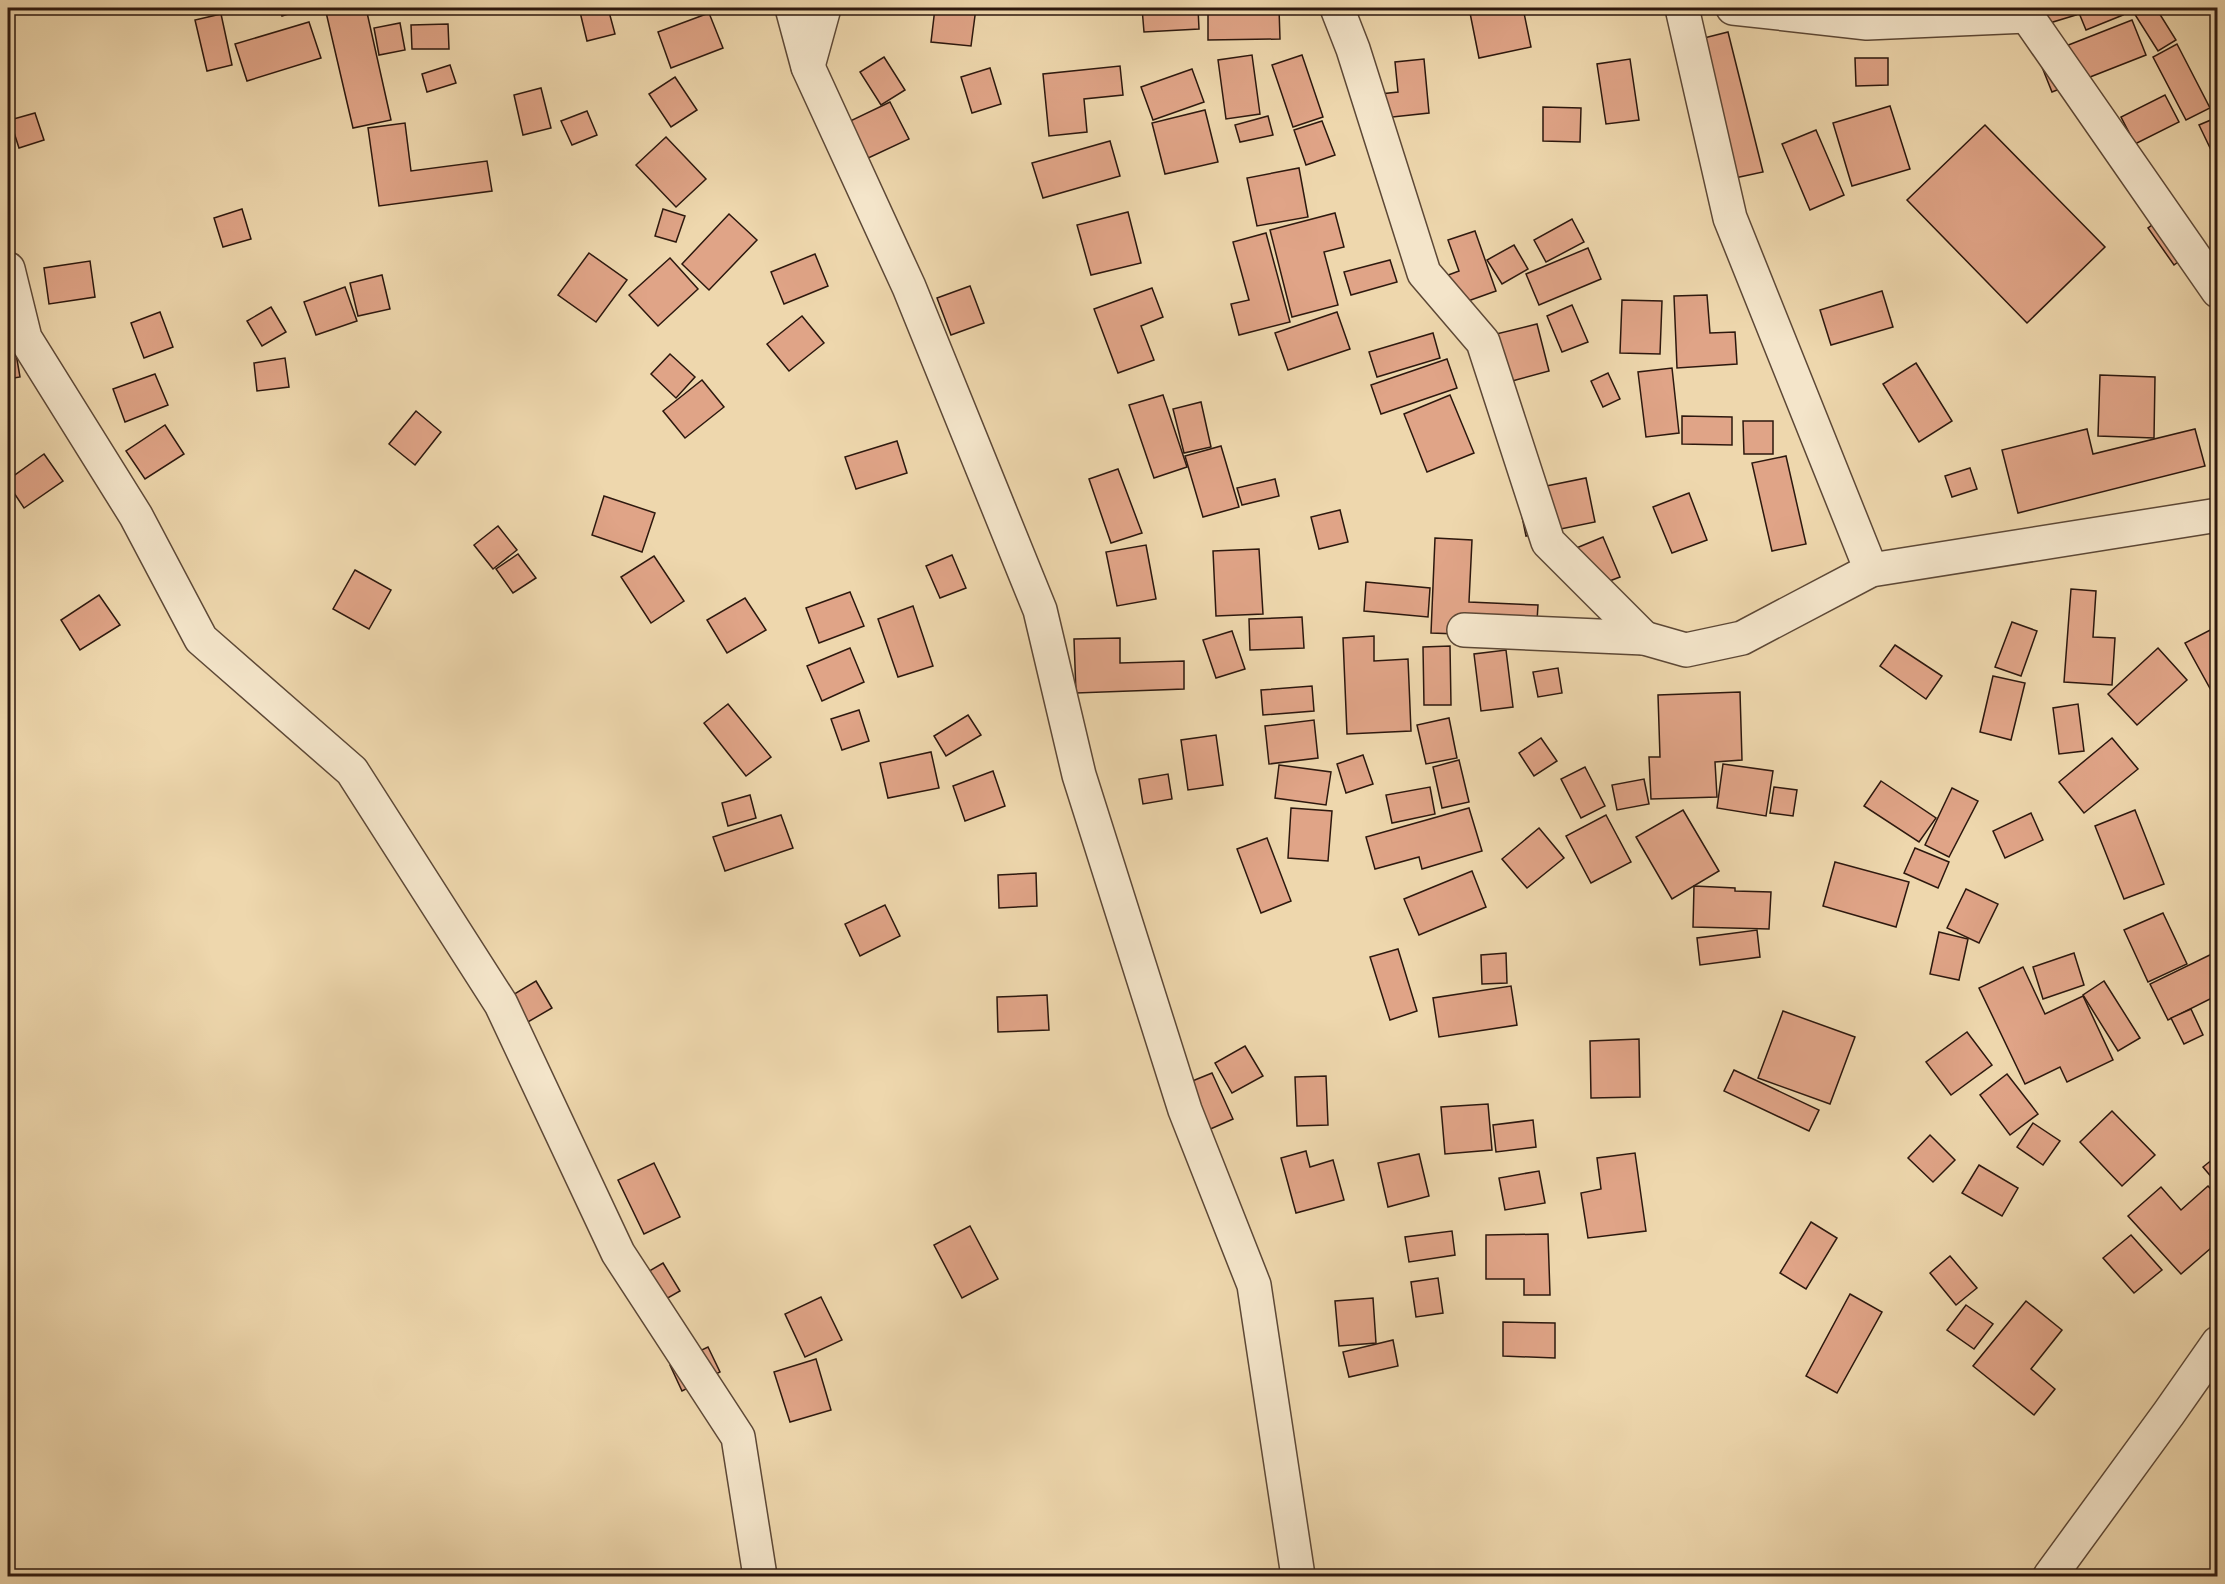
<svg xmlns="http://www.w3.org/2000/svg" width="2225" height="1584" font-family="Vollkorn,serif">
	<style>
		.building { fill: #e0a487; stroke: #2d180e; stroke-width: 1.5 }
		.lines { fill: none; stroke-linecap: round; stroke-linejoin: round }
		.street-casing { stroke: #5d4836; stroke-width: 36 }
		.street { stroke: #f4e5ca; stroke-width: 33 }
	</style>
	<rect width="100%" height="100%" fill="#eed7ad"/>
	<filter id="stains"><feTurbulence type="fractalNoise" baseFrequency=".00333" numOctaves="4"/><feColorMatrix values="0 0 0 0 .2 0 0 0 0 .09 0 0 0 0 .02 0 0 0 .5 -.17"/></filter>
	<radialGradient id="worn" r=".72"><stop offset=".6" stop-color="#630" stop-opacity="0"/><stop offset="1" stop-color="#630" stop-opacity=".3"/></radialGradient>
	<g class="building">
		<path d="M279,8H307L282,16Z"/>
		<path d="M325,8H366L391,120L353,128Z"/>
		<path d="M598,8H608L615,34L587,41L580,12Z"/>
		<path d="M935,8H976L971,46L931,42Z"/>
		<path d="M1142,8H1198L1199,29L1144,32Z"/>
		<path d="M1208,8H1279L1280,39L1208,40Z"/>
		<path d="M1469,8H1523L1531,47L1479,58Z"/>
		<path d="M2012,8H2073L2076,15L2020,32Z"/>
		<path d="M2077,8H2120L2123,15L2086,30Z"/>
		<path d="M2142,8H2156L2176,40L2158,51L2134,13Z"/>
		<path d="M709,13L723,48L671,68L658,32Z"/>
		<path d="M221,14L232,65L207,71L195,20Z"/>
		<path d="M2132,20L2146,55L2052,92L2038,57Z"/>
		<path d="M309,22L321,58L247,81L235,44Z"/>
		<path d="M400,23L405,50L379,55L374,28Z"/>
		<path d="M448,24L449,49H412L411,25Z"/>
		<path d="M1728,32L1763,172L1730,179L1696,40Z"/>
		<path d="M2177,44L2210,108L2186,120L2153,57Z"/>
		<path d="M1252,55L1260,114L1226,119L1218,60Z"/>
		<path d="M1302,55L1323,117L1293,127L1272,65Z"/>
		<path d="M884,57L905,90L881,105L860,72Z"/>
		<path d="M1855,58H1888V85L1856,86Z"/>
		<path d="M1424,59L1429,113L1374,119L1371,95L1398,92L1395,62Z"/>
		<path d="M1630,59L1639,120L1606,124L1597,64Z"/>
		<path d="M450,65L456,83L427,92L422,74Z"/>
		<path d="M1120,66L1123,95L1084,99L1087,132L1049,136L1043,74Z"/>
		<path d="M990,68L1001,104L972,113L961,77Z"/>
		<path d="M1192,69L1204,102L1153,120L1141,87Z"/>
		<path d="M675,77L697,110L671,127L649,94Z"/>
		<path d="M541,88L551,128L523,135L514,95Z"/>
		<path d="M2165,95L2179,122L2135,144L2121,117Z"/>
		<path d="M890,102L909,139L864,160L846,123Z"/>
		<path d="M1890,106L1910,169L1852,186L1833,123Z"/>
		<path d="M1543,107L1581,108L1580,142L1543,141Z"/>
		<path d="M1205,110L1218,162L1165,174L1152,123Z"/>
		<path d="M587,111L597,135L572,145L561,121Z"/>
		<path d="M35,113L44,140L19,148L10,120Z"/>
		<path d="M1268,116L1273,135L1240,142L1235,125Z"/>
		<path d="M2218,117V152L2213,154L2199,125Z"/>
		<path d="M1322,121L1335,155L1306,165L1294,130Z"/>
		<path d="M405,123L411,171L487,161L492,191L379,206L368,128Z"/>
		<path d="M1985,125L2105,247L2027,323L1907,200Z"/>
		<path d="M1816,130L1844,195L1810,210L1782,144Z"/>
		<path d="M666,137L706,179L676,207L636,165Z"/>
		<path d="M1110,141L1120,176L1043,198L1032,163Z"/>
		<path d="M1299,168L1308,217L1257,226L1247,178Z"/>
		<path d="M242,209L251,239L223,247L214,218Z"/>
		<path d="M663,209L685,216L676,242L655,236Z"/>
		<path d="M1128,212L1141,263L1091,275L1077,225Z"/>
		<path d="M1335,213L1344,247L1324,252L1338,305L1292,317L1270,230Z"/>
		<path d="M2169,213L2195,249L2174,265L2148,228Z"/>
		<path d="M729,214L757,240L709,290L682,264Z"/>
		<path d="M1572,219L1584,242L1546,262L1534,240Z"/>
		<path d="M1475,231L1496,291L1454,306L1443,277L1459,271L1448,240Z"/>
		<path d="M1266,233L1290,322L1239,335L1231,304L1249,300L1233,242Z"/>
		<path d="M1514,245L1528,269L1502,284L1487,260Z"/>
		<path d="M1588,248L1601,279L1539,305L1526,274Z"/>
		<path d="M589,253L627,280L596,322L558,295Z"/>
		<path d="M815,254L828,286L784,304L771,272Z"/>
		<path d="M670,258L698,289L658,326L629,295Z"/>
		<path d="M1390,260L1397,282L1351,295L1344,272Z"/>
		<path d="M90,261L95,297L49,304L44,268Z"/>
		<path d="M382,275L390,309L358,316L350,283Z"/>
		<path d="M970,286L984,323L951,335L937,298Z"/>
		<path d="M345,287L357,321L316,335L304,302Z"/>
		<path d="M1152,288L1163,317L1141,326L1154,360L1118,373L1094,309Z"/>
		<path d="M1882,291L1893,327L1831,345L1820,310Z"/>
		<path d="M1707,295L1710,333L1735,332L1737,364L1677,368L1674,296Z"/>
		<path d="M1622,300L1662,301L1660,354L1620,353Z"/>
		<path d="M1572,305L1588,342L1562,352L1547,316Z"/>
		<path d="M271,307L286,332L262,346L247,321Z"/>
		<path d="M160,312L173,347L144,358L131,323Z"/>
		<path d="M1337,312L1350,349L1288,370L1275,333Z"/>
		<path d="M802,316L824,343L789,371L767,344Z"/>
		<path d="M1537,324L1549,371L1501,384L1488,336Z"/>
		<path d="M1433,333L1440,358L1377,377L1369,352Z"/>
		<path d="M14,342L20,377L8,379V343Z"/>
		<path d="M670,354L695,377L676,398L651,374Z"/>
		<path d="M285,358L289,387L257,391L254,363Z"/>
		<path d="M1447,359L1457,388L1381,414L1371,385Z"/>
		<path d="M1916,363L1952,421L1919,442L1883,384Z"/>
		<path d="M1672,368L1679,433L1646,437L1638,372Z"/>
		<path d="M1608,373L1620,399L1603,407L1591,381Z"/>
		<path d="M155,374L168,405L125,422L113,389Z"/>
		<path d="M2100,375L2155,377L2154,438L2098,436Z"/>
		<path d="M702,380L724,407L685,438L663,411Z"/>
		<path d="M1163,395L1187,467L1154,478L1129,405Z"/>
		<path d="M1450,395L1474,453L1427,472L1404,414Z"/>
		<path d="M1201,402L1211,447L1184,453L1173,409Z"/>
		<path d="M416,411L441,432L415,465L389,444Z"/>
		<path d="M1682,416L1732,417V445L1682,444Z"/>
		<path d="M1743,421H1773V454H1744Z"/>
		<path d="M165,425L184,454L145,479L126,451Z"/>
		<path d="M2087,429L2093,454L2195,429L2205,466L2018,513L2002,450Z"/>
		<path d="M897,441L907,473L856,489L845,457Z"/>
		<path d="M1221,446L1239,507L1203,517L1185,456Z"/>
		<path d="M44,454L63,481L24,508L8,484V480Z"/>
		<path d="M1786,456L1806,544L1772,551L1752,463Z"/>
		<path d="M1970,468L1977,489L1952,497L1945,476Z"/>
		<path d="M1118,469L1142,533L1111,543L1089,479Z"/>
		<path d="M1586,478L1595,522L1526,536L1517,492Z"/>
		<path d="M1275,479L1279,496L1242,505L1237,488Z"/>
		<path d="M1689,493L1707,540L1672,553L1653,507Z"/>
		<path d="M604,496L655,513L642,552L592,535Z"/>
		<path d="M1340,510L1348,542L1319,549L1311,517Z"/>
		<path d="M498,526L517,550L493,569L474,545Z"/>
		<path d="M1603,537L1620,577L1591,588L1574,549Z"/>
		<path d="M1435,538L1472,540L1469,602L1538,605L1536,637L1431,633Z"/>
		<path d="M1146,545L1156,599L1117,606L1106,552Z"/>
		<path d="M1259,549L1263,614L1216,616L1213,551Z"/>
		<path d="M518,554L536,578L513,593L496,569Z"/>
		<path d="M952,555L966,588L940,598L926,566Z"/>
		<path d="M654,556L684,601L651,623L621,577Z"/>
		<path d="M355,570L391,590L369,629L333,609Z"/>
		<path d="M1366,582L1430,588L1428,617L1364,611Z"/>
		<path d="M2071,589L2096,591L2093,637L2115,638L2112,685L2064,682Z"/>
		<path d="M850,592L864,626L819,643L806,608Z"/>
		<path d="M99,595L120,625L80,650L61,620Z"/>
		<path d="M745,598L766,630L727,653L707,620Z"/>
		<path d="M913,606L933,666L898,677L878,619Z"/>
		<path d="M1302,617L1304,648L1250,650L1249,619Z"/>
		<path d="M2012,622L2037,631L2021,676L1995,667Z"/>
		<path d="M2218,626V689L2212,692L2185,643Z"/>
		<path d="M1232,631L1245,669L1216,678L1203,640Z"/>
		<path d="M1374,636V661L1408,659L1411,731L1347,734L1343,638Z"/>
		<path d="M1120,638V663L1184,661V689L1076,693L1074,639Z"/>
		<path d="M1895,645L1942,676L1926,699L1880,666Z"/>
		<path d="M1450,646L1451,705H1424L1423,647Z"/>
		<path d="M850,648L864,682L822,701L807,666Z"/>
		<path d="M2158,648L2187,680L2137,725L2108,694Z"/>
		<path d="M1506,650L1513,707L1481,711L1474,654Z"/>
		<path d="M1558,668L1562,693L1538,697L1533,672Z"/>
		<path d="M1993,676L2025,683L2011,740L1980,732Z"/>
		<path d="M1312,686L1314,711L1263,715L1261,690Z"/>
		<path d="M1740,692L1742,760L1715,762L1717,797L1651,799L1649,757H1660L1658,695Z"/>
		<path d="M728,704L771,757L746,776L704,723Z"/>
		<path d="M2078,704L2084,751L2059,754L2053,708Z"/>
		<path d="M859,710L869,741L842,750L831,719Z"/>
		<path d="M968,715L981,735L946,756L934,736Z"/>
		<path d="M1449,718L1457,758L1426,764L1417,725Z"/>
		<path d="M1314,720L1318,758L1269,764L1265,726Z"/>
		<path d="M1216,735L1223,785L1188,790L1181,740Z"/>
		<path d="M1541,738L1557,761L1534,776L1519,753Z"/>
		<path d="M2112,738L2138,769L2084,813L2059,782Z"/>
		<path d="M931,752L939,788L888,798L880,763Z"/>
		<path d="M1363,755L1373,784L1346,793L1337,764Z"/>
		<path d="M1459,760L1469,802L1442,808L1433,767Z"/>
		<path d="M1723,764L1773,771L1766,816L1717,808Z"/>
		<path d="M1279,765L1331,772L1326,805L1275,798Z"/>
		<path d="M1585,767L1605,806L1581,818L1561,779Z"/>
		<path d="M993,771L1005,806L965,821L953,786Z"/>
		<path d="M1168,774L1172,799L1143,804L1139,779Z"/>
		<path d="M1644,779L1649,804L1617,810L1612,785Z"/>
		<path d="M1881,781L1936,818L1919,842L1864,806Z"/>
		<path d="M1430,787L1435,814L1392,823L1386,795Z"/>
		<path d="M1774,787L1797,790L1793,816L1770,813Z"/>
		<path d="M1952,788L1978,801L1949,857L1925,845Z"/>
		<path d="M750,795L756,818L728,826L722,803Z"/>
		<path d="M1291,808L1332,811L1328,861L1288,858Z"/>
		<path d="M1469,808L1482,851L1422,869L1419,857L1375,869L1366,837Z"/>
		<path d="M1683,810L1719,871L1672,899L1636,837Z"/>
		<path d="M2135,810L2164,884L2124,899L2095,826Z"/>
		<path d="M2031,813L2043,840L2005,858L1993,831Z"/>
		<path d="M781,815L793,848L725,871L713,837Z"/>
		<path d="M1606,815L1631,862L1591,883L1566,836Z"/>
		<path d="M1539,828L1564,858L1527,888L1502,859Z"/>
		<path d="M1267,838L1291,901L1261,913L1237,849Z"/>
		<path d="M1915,848L1949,862L1938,888L1904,873Z"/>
		<path d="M1835,862L1909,882L1896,927L1823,906Z"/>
		<path d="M1472,871L1486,907L1419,935L1404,899Z"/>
		<path d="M1036,873L1037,906L999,908L998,875Z"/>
		<path d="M1694,886L1735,888V891L1771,892L1769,929L1693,927Z"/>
		<path d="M1966,889L1998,904L1979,943L1947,928Z"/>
		<path d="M885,905L900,936L860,956L845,924Z"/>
		<path d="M2163,913L2187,964L2148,982L2124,930Z"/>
		<path d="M1757,930L1760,957L1700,965L1697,938Z"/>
		<path d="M1939,932L1968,939L1959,980L1930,974Z"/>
		<path d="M1398,949L1417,1011L1390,1020L1370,957Z"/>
		<path d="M2218,951V995L2168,1020L2150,984Z"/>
		<path d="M1506,953L1507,983L1482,984L1481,955Z"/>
		<path d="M2074,953L2084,985L2043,999L2033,967Z"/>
		<path d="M2023,967L2045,1014L2083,996L2113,1060L2067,1082L2060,1067L2025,1084L1979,988Z"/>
		<path d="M536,981L552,1008L514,1030L498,1004Z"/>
		<path d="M2104,981L2140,1038L2118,1051L2083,995Z"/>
		<path d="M1511,986L1517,1025L1439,1037L1433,998Z"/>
		<path d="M1047,995L1049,1030L998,1032L997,997Z"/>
		<path d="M2191,1009L2203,1035L2184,1044L2171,1018Z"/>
		<path d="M1783,1011L1855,1037L1830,1104L1758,1078Z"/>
		<path d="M1967,1032L1992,1065L1951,1095L1926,1062Z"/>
		<path d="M1639,1039L1640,1097L1591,1098L1590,1041Z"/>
		<path d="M1245,1046L1263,1076L1232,1093L1215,1063Z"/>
		<path d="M1734,1070L1819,1110L1809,1131L1724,1091Z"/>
		<path d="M1212,1073L1233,1119L1206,1131L1185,1084Z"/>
		<path d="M2007,1074L2038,1114L2010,1135L1980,1095Z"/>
		<path d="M1326,1076L1328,1125L1297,1126L1295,1077Z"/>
		<path d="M1488,1104L1492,1150L1445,1154L1441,1107Z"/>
		<path d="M2112,1111L2155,1155L2122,1186L2080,1142Z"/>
		<path d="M1533,1120L1536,1147L1496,1152L1493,1125Z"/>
		<path d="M2033,1123L2060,1141L2043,1165L2017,1147Z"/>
		<path d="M1930,1135L1955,1160L1933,1182L1908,1158Z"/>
		<path d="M1306,1151L1310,1167L1333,1160L1344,1200L1296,1213L1281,1158Z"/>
		<path d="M1635,1153L1646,1231L1588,1238L1581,1193L1601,1189L1597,1158Z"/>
		<path d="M1419,1154L1429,1196L1388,1207L1378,1163Z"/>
		<path d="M2218,1155V1185L2203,1167Z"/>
		<path d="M654,1163L680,1217L644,1234L618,1180Z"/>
		<path d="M1979,1165L2018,1188L2002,1216L1962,1193Z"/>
		<path d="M1539,1171L1545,1203L1505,1210L1499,1178Z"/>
		<path d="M2208,1186L2218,1197V1242L2181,1274L2128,1216L2161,1187L2181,1210Z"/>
		<path d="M1811,1222L1837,1238L1806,1289L1780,1273Z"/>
		<path d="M970,1226L998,1279L962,1298L934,1245Z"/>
		<path d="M1452,1231L1455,1255L1409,1262L1405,1237Z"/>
		<path d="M1548,1234L1550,1295H1524V1279H1486V1235Z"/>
		<path d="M2131,1235L2162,1270L2134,1293L2103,1258Z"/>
		<path d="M1950,1256L1977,1288L1956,1305L1930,1273Z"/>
		<path d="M663,1263L680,1291L645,1311L629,1283Z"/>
		<path d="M1438,1278L1443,1313L1416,1317L1411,1282Z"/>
		<path d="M1850,1294L1882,1312L1837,1393L1806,1376Z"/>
		<path d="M821,1297L842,1340L805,1357L785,1314Z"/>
		<path d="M1373,1298L1376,1343L1339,1346L1335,1301Z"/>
		<path d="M2026,1301L2062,1330L2031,1369L2055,1389L2034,1415L1973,1366Z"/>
		<path d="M1966,1305L1993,1324L1974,1349L1947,1330Z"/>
		<path d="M1503,1322L1555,1323V1358L1503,1356Z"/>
		<path d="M1393,1340L1398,1366L1349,1377L1343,1352Z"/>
		<path d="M708,1347L720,1372L682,1391L670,1365Z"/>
		<path d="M816,1359L831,1410L790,1422L774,1372Z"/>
	</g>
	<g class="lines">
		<g class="street-casing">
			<g id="street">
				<path d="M792,8L808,67L909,287L1040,610L1079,775L1185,1110L1254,1285L1298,1576"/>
				<path d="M1337,8L1353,49L1424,273L1483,342L1548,542L1644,638"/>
				<path d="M1682,8L1730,218L1871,570"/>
				<path d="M1733,8L1867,23L2027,16"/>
				<path d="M2024,8L2027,16L2218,291"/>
				<path d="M808,66L824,8"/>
				<path d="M8,269L25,338L136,516L201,639L352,771L501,1004L618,1253L738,1437L760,1576"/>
				<path d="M1464,630L1644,638L1686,650L1742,638L1871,570L2218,515"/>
				<path d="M2050,1576L2169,1413L2218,1343"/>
			</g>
		</g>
		<use href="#street" class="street"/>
	</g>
	<rect width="2225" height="1584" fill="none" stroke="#eed7ad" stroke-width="30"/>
	<rect x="9" y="9" width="2207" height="1566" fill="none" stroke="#2d180e" stroke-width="3"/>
	<rect x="15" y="15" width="2195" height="1554" fill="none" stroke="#2d180e" stroke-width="1.5"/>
	<rect width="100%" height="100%" filter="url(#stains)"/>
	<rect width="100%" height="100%" fill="url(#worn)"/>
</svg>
